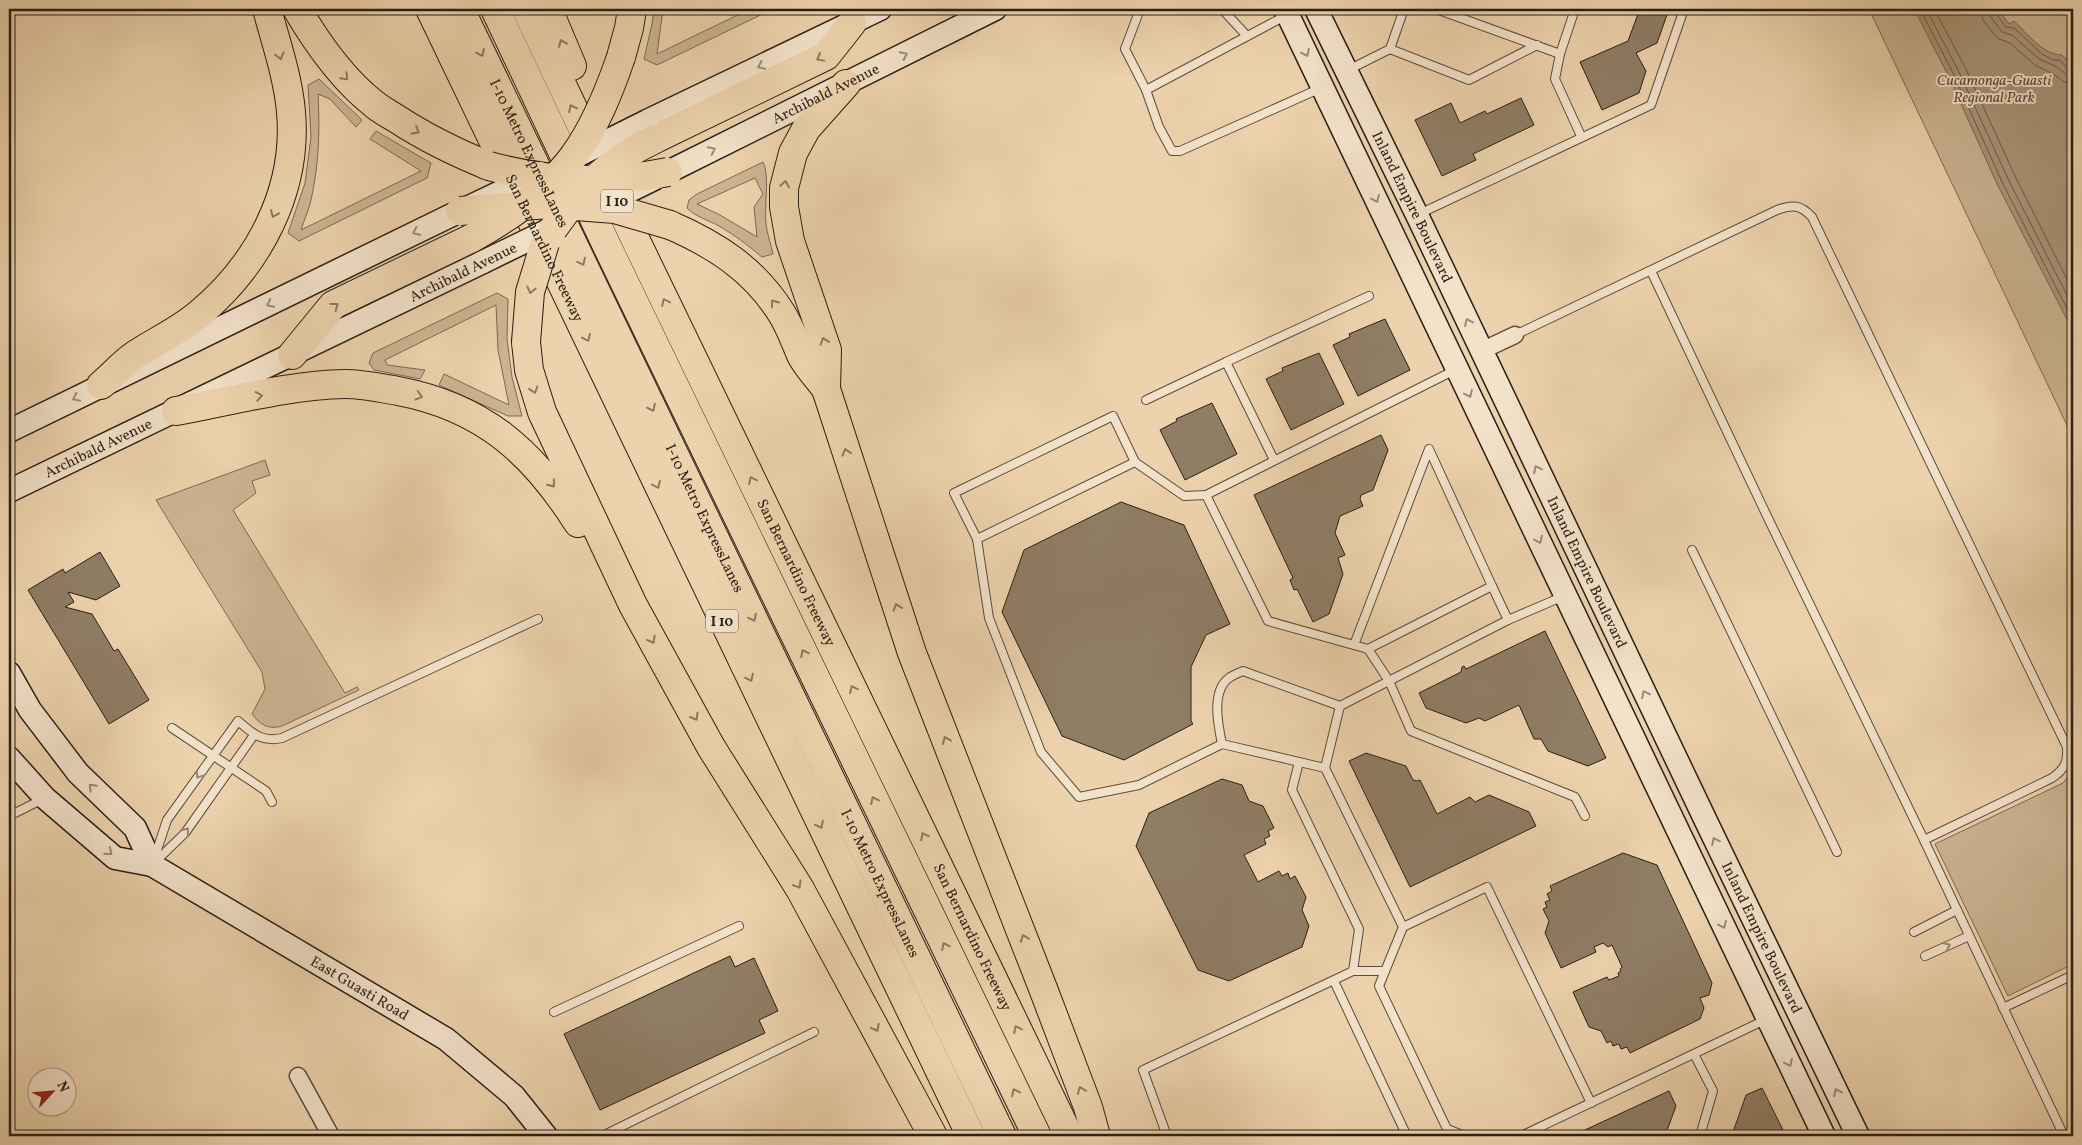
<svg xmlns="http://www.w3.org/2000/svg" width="2082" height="1145" font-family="Vollkorn,serif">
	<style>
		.green { fill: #ccb493; stroke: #7a6a54; fill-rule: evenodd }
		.water { fill: #aa967a; stroke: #766652 }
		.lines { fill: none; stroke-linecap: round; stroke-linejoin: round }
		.shore { stroke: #6a5a48; stroke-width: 1 }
		.building { fill: #8f7d65; stroke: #291f16 }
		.lane-casing { stroke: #5a4c3c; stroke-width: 10 }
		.street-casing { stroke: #5a4c3c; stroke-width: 19 }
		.secondary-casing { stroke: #291f16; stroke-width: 25 }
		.highway-casing { stroke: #291f16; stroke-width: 30 }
		.lane { stroke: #f3e2ca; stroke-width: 8 }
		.street { stroke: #f3e2ca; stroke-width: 16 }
		.secondary { stroke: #f3e2ca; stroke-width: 22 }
		.highway { stroke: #edd3ad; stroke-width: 28 }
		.secondary-bridge-casing { stroke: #291f16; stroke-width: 25; stroke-linecap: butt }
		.highway-bridge-casing { stroke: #291f16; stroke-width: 30; stroke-linecap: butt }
		.secondary-bridge { stroke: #f3e2ca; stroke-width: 22 }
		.highway-bridge { stroke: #edd3ad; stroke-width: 28 }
		.oneway { stroke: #8b7962 }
		.oneway2 { stroke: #988a79 }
		.labels { text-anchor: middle; stroke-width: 4; stroke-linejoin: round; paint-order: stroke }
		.shield { fill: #f3e2ca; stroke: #665a4c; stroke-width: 1 }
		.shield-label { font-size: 14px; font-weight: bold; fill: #291f16 }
		.park-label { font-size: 15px; font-style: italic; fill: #5a4c3c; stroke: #f3e2ca }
		.street-label { font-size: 15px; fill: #291f16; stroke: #f3e2ca }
	</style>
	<rect width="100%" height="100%" fill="#edd3ad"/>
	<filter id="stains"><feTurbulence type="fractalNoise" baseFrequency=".004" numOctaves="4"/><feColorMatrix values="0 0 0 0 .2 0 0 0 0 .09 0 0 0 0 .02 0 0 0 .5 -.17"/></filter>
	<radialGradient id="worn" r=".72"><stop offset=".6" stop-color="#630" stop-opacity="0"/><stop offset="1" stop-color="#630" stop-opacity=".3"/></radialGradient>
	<g class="green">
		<path d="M654,9H663L657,54L750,9H773L657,65L644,59L652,24Z"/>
		<path d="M1869,9H2073V438Z"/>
		<path d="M319,79L362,120L356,127L330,99L318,94C320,130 319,165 311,200C309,210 304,220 301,230L421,171L370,139L376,131L431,163L427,178L299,241L288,233L305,183L311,137L308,85Z"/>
		<path d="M763,162C770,175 764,206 766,224C767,234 771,244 773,254L762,257C749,246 735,235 719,226C708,220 696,217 687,208L689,200L697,194ZM755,178L763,194L754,207L757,237L720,215L697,204Z"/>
		<path d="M497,293L508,299L507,339L512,377L522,416H508L439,385L444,374L509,405L498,350L496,305L385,360L387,365L425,370L420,379L374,370L369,363L373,353Z"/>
		<path d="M265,460L270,475L252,481L256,493L233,510L345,693L357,687L359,690L282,726C269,730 260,725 252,714L265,689L262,672L156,500Z"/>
		<path d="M2070,774L2073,776V964L2008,996L1935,844L2063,783Z"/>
	</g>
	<path class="water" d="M1914,9H1998L2009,24L2014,21C2027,33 2043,55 2062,55L2073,66V331L1998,186L1948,75Z"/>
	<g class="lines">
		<g class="shore">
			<path d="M1920,9L1953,73L2003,184L2073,320"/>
			<path d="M1926,9L1958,70L2009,181L2073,307"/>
			<path d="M1934,9L1965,67L2016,178L2073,291"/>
			<path d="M1981,9L1983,20L1997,38L2010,43L2035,65L2053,74L2064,82L2073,84"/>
			<path d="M1988,9L1990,16L2002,32L2012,35L2039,59L2057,67L2067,75L2073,76"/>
			<path d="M1995,9L1996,14L2006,27L2014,28L2042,54L2053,60H2060L2068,69L2073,70"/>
		</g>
	</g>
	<g class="building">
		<path d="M1631,9H1669L1657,43L1636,53L1646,71L1639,93L1602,110L1580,62L1628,41L1638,14L1631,12Z"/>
		<path d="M1521,98L1534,125L1473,154L1476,160L1442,176L1415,120L1451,103L1460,123L1485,111L1487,114Z"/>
		<path d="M1385,319L1410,370L1358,396L1333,345L1350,337L1349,334Z"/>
		<path d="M1319,353L1344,404L1291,430L1266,379L1283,371L1282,368Z"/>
		<path d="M1212,403L1237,454L1185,480L1160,430L1177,421L1176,419Z"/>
		<path d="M1381,435L1388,450L1373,490L1361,495L1360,499L1363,506L1340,516L1335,533L1345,555L1338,558L1343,574L1329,614L1313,622L1297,589L1294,590L1290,580L1293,578L1254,495Z"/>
		<path d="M1121,502L1184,525L1230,624L1206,635L1191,667V721L1193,724L1124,760L1062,736L1002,612L1024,550Z"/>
		<path d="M100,552L120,586L96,600L68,592L74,602L65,607L92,614L114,651L118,649L149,700L109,724L28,590L63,569L65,573Z"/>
		<path d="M1545,631L1606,758L1588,766L1548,751L1541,739H1534L1519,705L1485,721L1479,718L1466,723L1426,708L1419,693L1461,672L1462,667L1464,666L1466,669Z"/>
		<path d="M1366,753L1406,766L1413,780L1417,781L1420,780L1437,814L1470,797L1475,802L1489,795L1529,812L1536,826L1410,887L1349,761Z"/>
		<path d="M1222,779L1242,785L1249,801L1263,806L1274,828L1268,831L1270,836L1264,839L1266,844L1244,855L1258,882L1279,871L1282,876L1288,873L1290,879L1295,876L1306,897L1302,910L1309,926L1302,947L1229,981L1198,970L1136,846L1149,813Z"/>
		<path d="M1623,853L1657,865L1712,983L1709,995L1700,998L1704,1008L1700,1019L1630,1053L1627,1047L1621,1049L1619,1044L1613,1046L1611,1041L1607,1043L1601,1031L1589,1027L1573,992L1607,977L1609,980L1619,976L1618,973L1621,971L1620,969L1622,967L1612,945L1608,947L1603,943L1594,947L1596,952L1561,968L1545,933L1549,921L1543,909L1547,907L1545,902L1550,900L1547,894L1552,891L1550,886Z"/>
		<path d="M730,956L735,967L754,958L778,1011L759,1020L765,1033L600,1110L564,1034Z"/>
		<path d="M1762,1088L1786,1136H1730L1729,1134L1732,1135L1746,1095Z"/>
		<path d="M1669,1091L1676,1106L1665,1136H1572Z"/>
	</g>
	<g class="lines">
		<g class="lane-casing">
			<g id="lane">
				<path d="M1140,9L1125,49L1146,90L1287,15"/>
				<path d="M1222,9L1247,36"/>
				<path d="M1436,9L1560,54"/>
				<path d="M1575,9L1560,54L1555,79L1581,136"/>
				<path d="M1390,49L1469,80L1537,45"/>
				<path d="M1348,70L1390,49L1404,9"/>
				<path d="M1146,90L1159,127L1172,151H1180L1321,88"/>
				<path d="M1419,214L1651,105L1684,9"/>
				<path d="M1651,271L1766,514L1924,840L2064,1136"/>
				<path d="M1515,335L1777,210C1793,204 1801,205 1812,217L2067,747C2068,762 2065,769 2052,778L1924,840"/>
				<path d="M1146,400L1226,362"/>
				<path d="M1113,416L1135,462L977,539L954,493Z"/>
				<path d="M1274,460L1226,362L1369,296"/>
				<path d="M1135,462L1184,496L1206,495L1268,621L1368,649L1492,586L1429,449L1354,645"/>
				<path d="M1206,495L1455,370"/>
				<path d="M977,539L989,618L1041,752L1079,797L1139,785L1222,744L1325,768"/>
				<path d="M1692,550L1837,852"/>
				<path d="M1492,586L1508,620"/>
				<path d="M1368,649L1389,681L1411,731L1575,797L1585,816"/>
				<path d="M1340,706L1325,768L1403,927"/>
				<path d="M172,728L266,791L272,802"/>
				<path d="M1222,744C1218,725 1211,691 1229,678C1233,675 1239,673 1243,671L1340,706L1508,620L1564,596"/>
				<path d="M9,816L43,799"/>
				<path d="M154,859L167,820L238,721C252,733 262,743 282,738L538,619"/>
				<path d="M153,864L185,833L254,735"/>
				<path d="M1914,932L1957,910"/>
				<path d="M1925,956L1969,936"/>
				<path d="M1353,971H1385"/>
				<path d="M1334,981L1405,1132L1396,1136"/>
				<path d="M2003,1008L2073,975"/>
				<path d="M554,1012L739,926"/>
				<path d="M1694,1054L1713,1091L1700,1136"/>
				<path d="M602,1136L814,1032"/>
				<path d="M1167,1136L1143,1070L1353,971L1359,929L1292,790L1299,762"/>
				<path d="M1465,1136L1447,1129L1379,986L1403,927L1487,887L1591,1103"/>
				<path d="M1521,1136L1765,1020"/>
			</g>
		</g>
		<g class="street-casing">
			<g id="street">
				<path d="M1481,351L1515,335"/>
				<path d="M298,1076L331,1136"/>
			</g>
		</g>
		<g class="secondary-casing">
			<g id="secondary">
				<path d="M1285,9L1824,1136"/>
				<path id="s1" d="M1316,9L1417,215L1704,817L1858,1136"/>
				<path d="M647,121L880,9"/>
				<path id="s2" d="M668,172L995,9"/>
				<path d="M9,431L460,211"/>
				<path id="s3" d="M9,491L483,262"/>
				<path d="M9,673L30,710L78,773L135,828L152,865"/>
				<path id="s4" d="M9,758L45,798L115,858L152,865L446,1039L514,1096L546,1136"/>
			</g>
		</g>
		<g class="highway-casing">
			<g id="highway">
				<path d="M297,9C317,43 342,79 374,104C381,110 389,114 397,119C426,138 457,153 489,166"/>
				<path id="s5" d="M430,9L971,1136"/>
				<path id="s6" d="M460,9L1002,1136"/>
				<path d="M495,9L607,246L1037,1136"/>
				<path id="s7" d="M526,9L638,245L1069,1136"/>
				<path d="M548,9L572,66"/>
				<path d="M621,57L629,28L632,9"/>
				<path d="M846,84L806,129L793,153L784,188V207L790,241L827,350L826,389L912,653L1044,991L1088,1107L1096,1136"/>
				<path d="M655,139L826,56L852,23"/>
				<path d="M670,225C716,245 755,270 782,314C790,327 795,341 801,355C807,367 818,378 826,389"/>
				<path d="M526,342L529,370L542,412L633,605L711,747L800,889L933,1136"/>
				<path d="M292,355L333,305L472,238"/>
				<path d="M101,385C112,376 123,363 135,355C156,341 179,331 199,314C258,265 298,191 291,112C288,77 276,43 267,9"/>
				<path d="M176,411C231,401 289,385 345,384C362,384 381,388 398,391C483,407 533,452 578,523"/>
			</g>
		</g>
		<use href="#lane" class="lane"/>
		<use href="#street" class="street"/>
		<use href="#secondary" class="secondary"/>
		<use href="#highway" class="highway"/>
		<g class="secondary-bridge-casing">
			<g id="secondary-bridge">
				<path d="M569,160L647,121"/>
				<path d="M467,208L540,173"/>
				<path d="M593,209L656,178"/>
				<path d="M483,262L559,225"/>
			</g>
		</g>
		<g class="highway-bridge-casing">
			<g id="highway-bridge">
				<path d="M489,166C547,182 609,184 668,172"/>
				<path d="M460,211L549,204L615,209L670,225"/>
				<path d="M553,229C582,187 609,161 655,139"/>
				<path d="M472,238C508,218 548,191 573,157C595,127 609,92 621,57"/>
				<path d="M526,342L530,292L545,243"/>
			</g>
		</g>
		<use href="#secondary-bridge" class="secondary-bridge"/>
		<use href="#highway-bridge" class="highway-bridge"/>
	</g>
	<defs><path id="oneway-chevron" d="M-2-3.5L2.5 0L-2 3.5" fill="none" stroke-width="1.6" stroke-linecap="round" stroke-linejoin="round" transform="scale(1.25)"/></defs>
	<g class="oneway">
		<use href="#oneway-chevron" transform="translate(562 43) rotate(-112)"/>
		<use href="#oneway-chevron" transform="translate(481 53) rotate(64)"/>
		<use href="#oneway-chevron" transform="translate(280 56) rotate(75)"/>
		<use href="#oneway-chevron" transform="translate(820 58) rotate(151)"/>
		<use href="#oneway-chevron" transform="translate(345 77) rotate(47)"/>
		<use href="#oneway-chevron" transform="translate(572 108) rotate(-116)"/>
		<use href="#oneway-chevron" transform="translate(416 131) rotate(31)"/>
		<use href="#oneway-chevron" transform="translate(785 184) rotate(-81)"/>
		<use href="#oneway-chevron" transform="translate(274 214) rotate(113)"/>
		<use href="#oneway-chevron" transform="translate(582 262) rotate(64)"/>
		<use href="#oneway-chevron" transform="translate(531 290) rotate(103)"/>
		<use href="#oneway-chevron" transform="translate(665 302) rotate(-116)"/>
		<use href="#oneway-chevron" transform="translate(774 303) rotate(-125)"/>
		<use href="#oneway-chevron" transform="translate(335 306) rotate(-37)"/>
		<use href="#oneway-chevron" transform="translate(587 338) rotate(65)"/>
		<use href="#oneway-chevron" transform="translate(824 341) rotate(-109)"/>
		<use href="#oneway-chevron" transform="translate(534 390) rotate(73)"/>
		<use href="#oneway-chevron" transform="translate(259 396) rotate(-10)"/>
		<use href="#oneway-chevron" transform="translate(419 396) rotate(15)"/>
		<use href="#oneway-chevron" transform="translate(652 408) rotate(64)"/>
		<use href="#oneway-chevron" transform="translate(846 452) rotate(-107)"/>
		<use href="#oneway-chevron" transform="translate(752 480) rotate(-116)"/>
		<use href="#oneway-chevron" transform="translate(552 484) rotate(52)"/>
		<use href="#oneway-chevron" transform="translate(657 485) rotate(65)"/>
		<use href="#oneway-chevron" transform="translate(897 607) rotate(-109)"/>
		<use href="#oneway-chevron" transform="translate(753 618) rotate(64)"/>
		<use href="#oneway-chevron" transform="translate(652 640) rotate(62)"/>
		<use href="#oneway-chevron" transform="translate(804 653) rotate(-116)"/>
		<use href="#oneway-chevron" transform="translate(750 678) rotate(64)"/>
		<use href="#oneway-chevron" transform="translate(853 689) rotate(-116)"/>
		<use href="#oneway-chevron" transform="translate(695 717) rotate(60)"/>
		<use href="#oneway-chevron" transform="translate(946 740) rotate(-113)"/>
		<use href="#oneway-chevron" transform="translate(874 800) rotate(-116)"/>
		<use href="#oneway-chevron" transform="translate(820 825) rotate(64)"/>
		<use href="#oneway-chevron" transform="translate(924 836) rotate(-116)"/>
		<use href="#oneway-chevron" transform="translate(798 885) rotate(59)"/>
		<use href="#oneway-chevron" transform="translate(1024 938) rotate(-111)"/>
		<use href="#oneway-chevron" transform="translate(945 946) rotate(-116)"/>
		<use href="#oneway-chevron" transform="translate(876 1028) rotate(62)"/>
		<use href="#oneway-chevron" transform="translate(1017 1029) rotate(-116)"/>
		<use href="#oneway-chevron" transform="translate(1081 1090) rotate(-111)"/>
		<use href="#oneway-chevron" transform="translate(1015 1092) rotate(-116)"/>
	</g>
	<g class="oneway2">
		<use href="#oneway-chevron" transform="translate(1306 53) rotate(65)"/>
		<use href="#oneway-chevron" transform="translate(904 55) rotate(-26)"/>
		<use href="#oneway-chevron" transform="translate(761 66) rotate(154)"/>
		<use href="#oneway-chevron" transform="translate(712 150) rotate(-26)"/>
		<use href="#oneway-chevron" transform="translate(1376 199) rotate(65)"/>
		<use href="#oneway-chevron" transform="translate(416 232) rotate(154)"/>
		<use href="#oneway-chevron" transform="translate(270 304) rotate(154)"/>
		<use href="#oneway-chevron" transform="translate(1468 322) rotate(-115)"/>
		<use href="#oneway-chevron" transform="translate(1469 394) rotate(65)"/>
		<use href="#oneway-chevron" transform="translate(76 398) rotate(154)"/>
		<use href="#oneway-chevron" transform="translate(1537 469) rotate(-116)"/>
		<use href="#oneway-chevron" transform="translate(1539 540) rotate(64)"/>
		<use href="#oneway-chevron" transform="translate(1645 694) rotate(-116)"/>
		<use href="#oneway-chevron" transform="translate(199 775) rotate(126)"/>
		<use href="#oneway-chevron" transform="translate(92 787) rotate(-135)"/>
		<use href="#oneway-chevron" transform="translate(186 831) rotate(-51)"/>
		<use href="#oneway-chevron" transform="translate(1715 841) rotate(-116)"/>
		<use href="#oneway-chevron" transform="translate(109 852) rotate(39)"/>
		<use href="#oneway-chevron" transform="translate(1723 925) rotate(64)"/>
		<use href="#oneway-chevron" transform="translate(1947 946) rotate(-24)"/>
		<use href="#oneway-chevron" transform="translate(1789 1063) rotate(64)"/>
		<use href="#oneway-chevron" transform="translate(1837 1092) rotate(-116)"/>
	</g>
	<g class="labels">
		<g class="shield">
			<rect x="601" y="189.5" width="32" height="23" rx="4"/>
			<rect x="706" y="609.5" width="32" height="23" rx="4"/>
		</g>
		<g class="shield-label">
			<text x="617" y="206">I 10</text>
			<text x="722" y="626">I 10</text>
		</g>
		<g class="park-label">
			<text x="1994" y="85">Cucamonga-Guasti<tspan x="1994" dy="17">Regional Park</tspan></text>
		</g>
		<g class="street-label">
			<text dy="5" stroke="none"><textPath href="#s2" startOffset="176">Archibald Avenue</textPath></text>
			<text dy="5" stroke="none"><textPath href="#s6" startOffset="160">I-10 Metro ExpressLanes</textPath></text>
			<text dy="5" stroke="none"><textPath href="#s1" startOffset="220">Inland Empire Boulevard</textPath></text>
			<text dy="5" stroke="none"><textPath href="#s5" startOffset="265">San Bernardino Freeway</textPath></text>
			<text transform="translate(463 272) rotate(-26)" y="5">Archibald Avenue</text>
			<text dy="5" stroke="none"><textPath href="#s3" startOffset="99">Archibald Avenue</textPath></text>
			<text dy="5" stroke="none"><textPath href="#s6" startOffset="565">I-10 Metro ExpressLanes</textPath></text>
			<text dy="5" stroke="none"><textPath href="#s7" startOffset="625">San Bernardino Freeway</textPath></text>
			<text dy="5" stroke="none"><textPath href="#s1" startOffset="625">Inland Empire Boulevard</textPath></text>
			<text dy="5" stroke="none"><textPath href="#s6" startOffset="970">I-10 Metro ExpressLanes</textPath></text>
			<text dy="5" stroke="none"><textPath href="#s7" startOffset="1030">San Bernardino Freeway</textPath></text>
			<text dy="5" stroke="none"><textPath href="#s1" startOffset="1030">Inland Empire Boulevard</textPath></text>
			<text dy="5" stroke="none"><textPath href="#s4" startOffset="425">East Guasti Road</textPath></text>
		</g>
	</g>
	<rect width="2082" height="1145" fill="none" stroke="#edd3ad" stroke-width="30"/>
	<rect x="10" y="10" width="2062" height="1125" fill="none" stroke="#291f16" stroke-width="2.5"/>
	<rect x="15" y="15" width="2052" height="1115" fill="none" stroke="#291f16"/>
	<g transform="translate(52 1092) rotate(64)"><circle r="24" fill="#f3e2ca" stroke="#a29482"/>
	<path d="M0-4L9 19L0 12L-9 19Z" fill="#8f2418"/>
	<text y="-8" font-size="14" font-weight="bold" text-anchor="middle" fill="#291f16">N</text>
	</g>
	<rect width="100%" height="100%" filter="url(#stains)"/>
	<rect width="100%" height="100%" fill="url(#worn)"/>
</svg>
